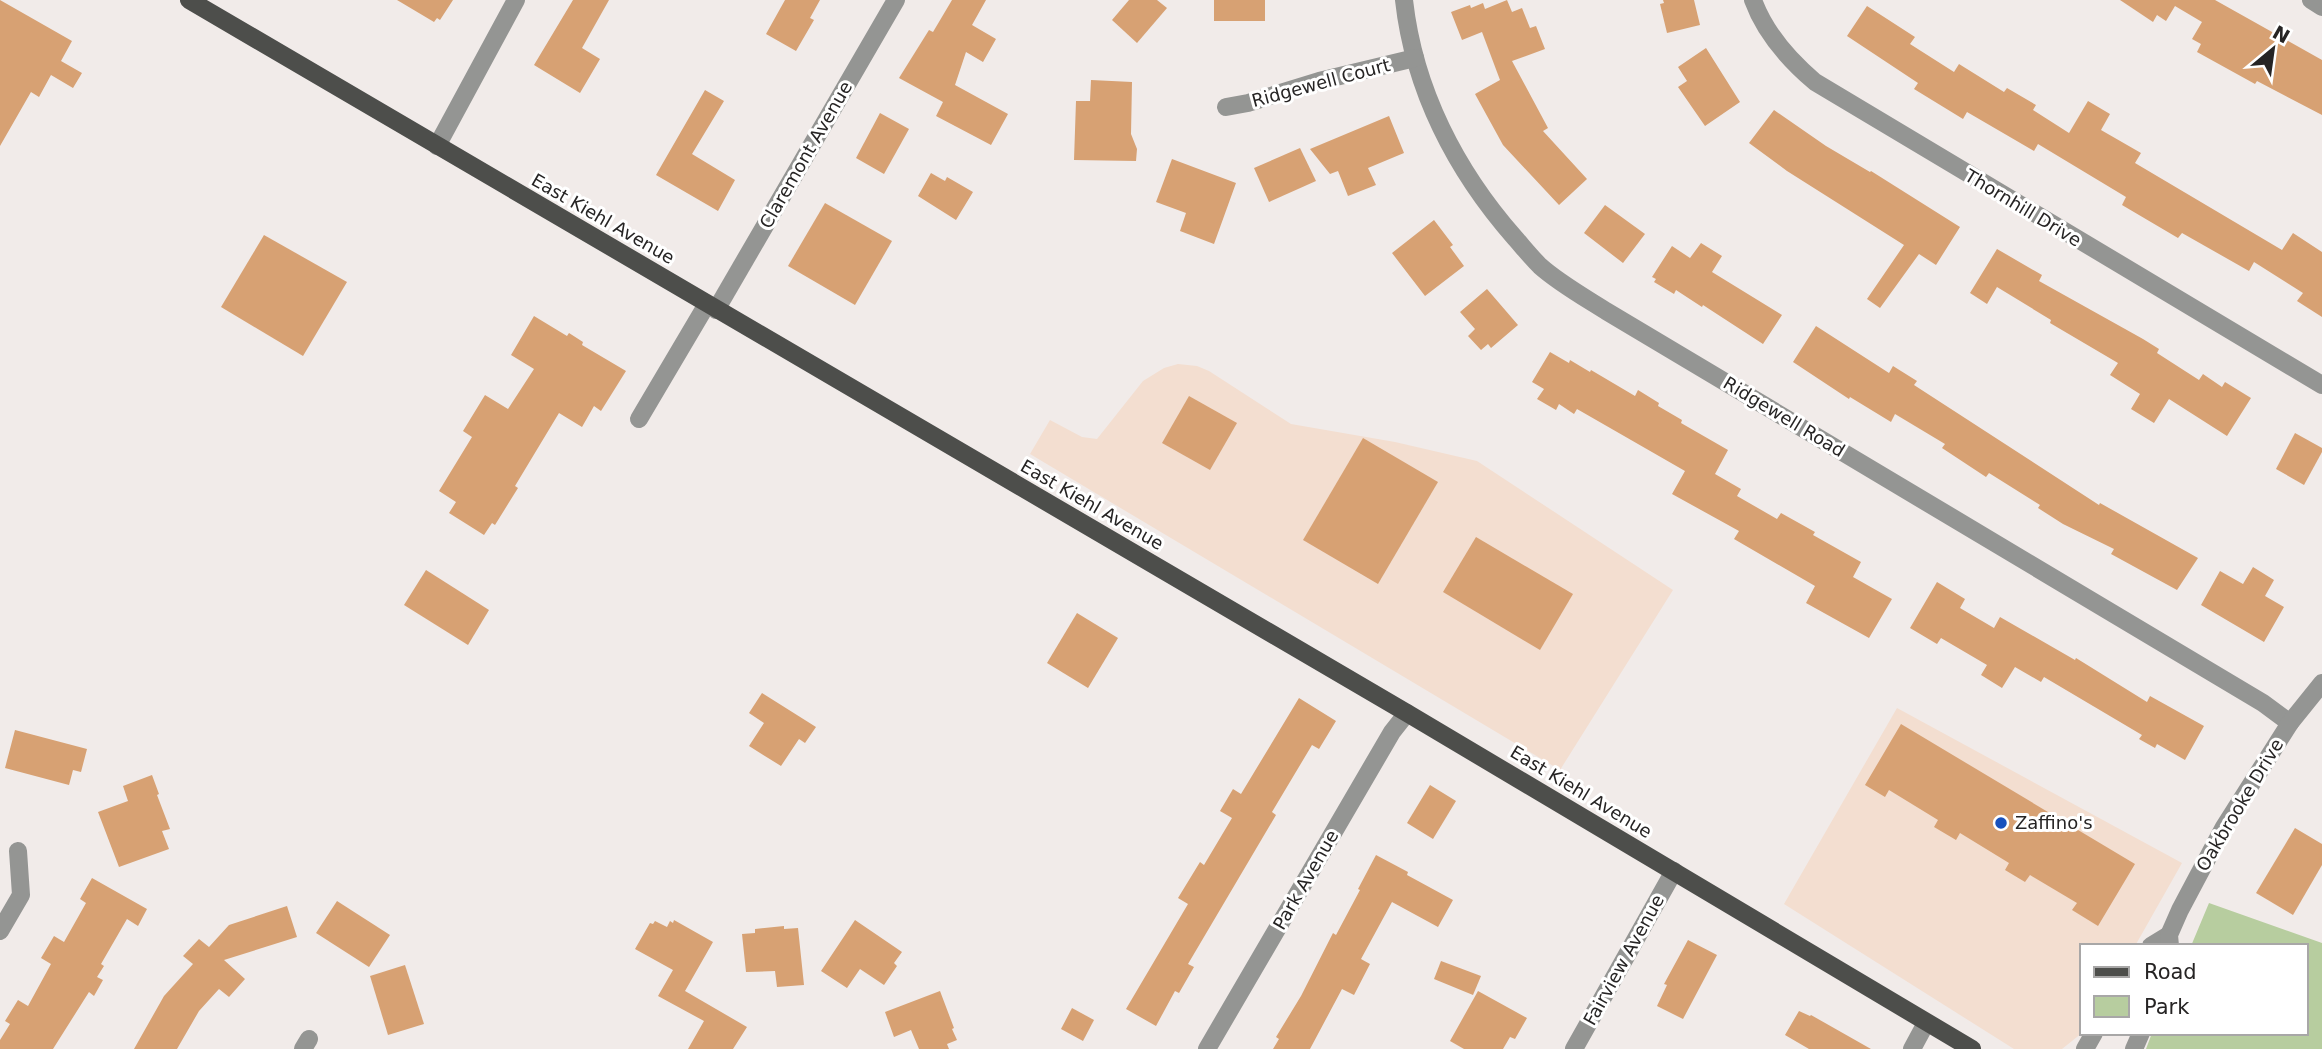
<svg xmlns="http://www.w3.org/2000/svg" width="2322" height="1049" font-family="'DejaVu Sans',sans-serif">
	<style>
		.commercial { fill: #f3ded0 }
		.green { fill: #b7cd9f }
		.building { fill: #d7a173 }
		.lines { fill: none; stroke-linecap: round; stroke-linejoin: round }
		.minor { stroke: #949593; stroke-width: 18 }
		.major { stroke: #4d4e4b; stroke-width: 18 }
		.poi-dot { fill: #1851bd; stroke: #fff; stroke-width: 2.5 }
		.labels { text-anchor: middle; stroke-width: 6; stroke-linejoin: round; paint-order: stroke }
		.street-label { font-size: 18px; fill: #262424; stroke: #fff }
		.poi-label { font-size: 18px; fill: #262424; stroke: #fff; text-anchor: start }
	</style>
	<rect width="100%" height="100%" fill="#f1ebe9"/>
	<g class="commercial">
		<path d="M1178,364L1197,366L1209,371L1291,424L1395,442L1477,461L1673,590L1560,770L1030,454L1050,420L1082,437L1097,439L1143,381L1164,368Z"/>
		<path d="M1897,708L2182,863L2135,946H2082V1033L2062,1049H2014L1784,904Z"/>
	</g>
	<path class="green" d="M2209,903L2322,943V1049H2146L2152,1033H2306V946H2191Z"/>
	<g class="building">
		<path d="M0,0L72,41L61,61L82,73L73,88L51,75L39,97L31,92L0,146Z"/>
		<path d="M397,0H453L440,20L437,18L434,22Z"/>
		<path d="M573,0H609L582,48L600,59L580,93L534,65Z"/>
		<path d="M785,0H820L810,18L814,20L796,51L766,34Z"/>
		<path d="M952,0H986L972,25L996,39L983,62L966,52L955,85L1008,114L991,145L936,116L943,102L899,78L929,30L933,32Z"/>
		<path d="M1129,0H1157L1167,8L1137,43L1112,20Z"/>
		<rect x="1214" y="0" width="51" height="21"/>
		<path d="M1507,0L1512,12L1522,8L1530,28L1536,26L1545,49L1512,61L1548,128L1543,131L1587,179L1559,205L1503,145L1475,94L1500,80L1482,32L1462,40L1451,12L1470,5L1471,8L1483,3L1485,9Z"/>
		<path d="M1663,0H1694L1700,25L1667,33L1660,4L1664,3Z"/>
		<path d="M2120,0H2215L2281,37L2322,60V115L2257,81L2255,84L2197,52L2201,44L2192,39L2202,22L2175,6L2166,21L2157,15L2153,22Z"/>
		<path d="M1867,6L1915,37L1910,44L1954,72L1959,64L2004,92L2007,88L2036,105L2033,110L2069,133L2088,101L2110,114L2101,130L2141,153L2135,163L2282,250L2293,233L2322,252V317L2297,301L2303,293L2254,262L2249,271L2182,233L2178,238L2122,205L2126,197L2038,144L2034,151L1967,112L1963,119L1914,89L1918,83L1847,36Z"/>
		<path d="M1706,48L1740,102L1705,126L1678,87L1687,81L1678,67Z"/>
		<path d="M1091,80L1132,82L1131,134L1137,149L1136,161L1074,160L1076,101H1090Z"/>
		<path d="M705,90L724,101L692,154L735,180L718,211L656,175Z"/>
		<path d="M1774,110L1826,146L1870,172L1871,171L1960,227L1936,265L1919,254L1880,308L1867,299L1904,245L1787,171L1749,143Z"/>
		<path d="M880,113L909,129L884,174L856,158Z"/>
		<path d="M1389,116L1404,153L1368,168L1376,185L1348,196L1338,171L1330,174L1310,149Z"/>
		<path d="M1300,148L1316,181L1269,202L1254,168Z"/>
		<path d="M1172,159L1236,183L1214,244L1180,231L1186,213L1156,202Z"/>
		<path d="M931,173L945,181L947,177L973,192L956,220L918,196Z"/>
		<path d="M825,203L892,241L855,305L788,266Z"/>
		<path d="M1605,205L1645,234L1623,263L1584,233Z"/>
		<path d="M1434,220L1453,245L1450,247L1464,266L1425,296L1392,253Z"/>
		<path d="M264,235L347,282L303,356L221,307Z"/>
		<path d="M1701,243L1722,256L1712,272L1782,315L1763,344L1703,305L1702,307L1676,290L1674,294L1654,282L1656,279L1652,277L1672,246L1690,258Z"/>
		<path d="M1997,249L2042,275L2039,281L2143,339L2159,349L2157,353L2199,380L2203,374L2222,387L2225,382L2251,398L2227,436L2169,399L2154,423L2131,409L2140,394L2110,375L2118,363L2050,323L2051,320L1997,287L1987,304L1970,293Z"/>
		<path d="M1487,289L1518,325L1491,348L1488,344L1481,350L1468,336L1475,329L1460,312Z"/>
		<path d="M534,316L567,336L569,333L583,342L582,345L626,371L601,411L594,406L582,427L559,413L515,486L518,488L495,525L492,523L484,535L449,513L456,502L439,491L472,437L463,431L485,395L508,409L534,369L511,355Z"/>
		<path d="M1816,326L1889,373L1893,366L1917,381L1914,385L2099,505L2100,503L2198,558L2177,590L2111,554L2114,549L2063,524L2038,508L2040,505L1989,473L1986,477L1942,448L1945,444L1895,414L1891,422L1850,397L1849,399L1793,362Z"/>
		<path d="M1550,352L1569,363L1570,360L1590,372L1591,370L1635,396L1638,390L1659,403L1658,406L1682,420L1681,423L1728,450L1715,474L1741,489L1737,496L1777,519L1781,513L1815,532L1813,535L1861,562L1853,577L1892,599L1869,638L1806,603L1815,586L1734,539L1739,531L1672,494L1685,471L1577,409L1574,414L1559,404L1556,410L1537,399L1544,389L1532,382Z"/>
		<path d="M1189,396L1237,423L1210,470L1162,443Z"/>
		<path d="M2295,433L2322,448V452L2304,485L2276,469Z"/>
		<path d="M1363,438L1438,482L1378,584L1303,540Z"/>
		<path d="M1476,537L1573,594L1540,650L1443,592Z"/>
		<path d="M2253,567L2274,580L2265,596L2284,607L2264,642L2201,605L2220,571L2243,584Z"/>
		<path d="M426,570L489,610L468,645L404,605Z"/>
		<path d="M1937,582L1965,599L1960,608L1994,628L2000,617L2075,660L2076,658L2147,702L2150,696L2204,726L2185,760L2157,744L2155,748L2139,739L2142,735L2044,677L2041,682L2015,667L2002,688L1981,675L1987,665L1941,638L1937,644L1910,628Z"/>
		<path d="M1077,613L1118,638L1088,688L1047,663Z"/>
		<path d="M762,693L816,727L805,743L799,739L781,766L749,746L764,723L749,713Z"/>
		<path d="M1299,698L1336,721L1319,749L1312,745L1272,812L1276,815L1188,964L1194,967L1179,993L1175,991L1156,1026L1126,1009L1188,904L1178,898L1200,862L1204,865L1232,818L1220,811L1233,789L1241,794Z"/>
		<path d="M1901,724L2135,864L2098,926L2072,910L2077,903L2030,875L2025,882L2005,870L2009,863L1960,833L1956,840L1934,827L1938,820L1889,790L1885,797L1865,785Z"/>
		<path d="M15,730L87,749L81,772L73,770L69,785L5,768Z"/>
		<path d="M152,775L159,794L157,795L170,829L162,831L169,849L119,867L98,812L128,801L123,786Z"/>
		<path d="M1430,785L1456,801L1433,839L1407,823Z"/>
		<path d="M2295,828L2322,844V865L2293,915L2256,893Z"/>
		<path d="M1376,855L1408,872L1407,875L1453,900L1438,927L1392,902L1361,959L1370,964L1354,995L1342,989L1310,1049H1273L1279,1039L1276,1037L1301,996L1333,933L1336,935L1360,890L1358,889Z"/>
		<path d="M92,878L147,909L138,926L127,919L101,964L104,966L97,977L103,980L94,996L89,992L53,1049H0V1040L10,1024L5,1021L18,1000L28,1006L51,964L41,958L54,936L64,942L86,903L80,899Z"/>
		<path d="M337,901L390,935L369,967L316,933Z"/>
		<path d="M287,906L297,937L224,960L245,979L229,997L219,989L199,1011L177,1049H134L164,996L193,964L183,956L199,939L209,947L229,925Z"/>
		<path d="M674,920L713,942L685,991L747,1027L733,1049H688L704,1021L658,996L673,970L635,949L650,923L653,924L655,921L667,927L670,921L673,923Z"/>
		<path d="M855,920L902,952L894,963L897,966L884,985L860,969L847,988L821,971Z"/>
		<path d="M784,926V929L798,928L804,985L777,987L775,971L746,972L742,934L755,933V929Z"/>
		<path d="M1688,940L1717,955L1683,1019L1657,1006L1667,985L1664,984Z"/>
		<path d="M1441,961L1481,976L1473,995L1434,979Z"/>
		<path d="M405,965L424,1024L388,1035L370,976Z"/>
		<path d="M940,991L954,1028L952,1029L957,1040L947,1044L949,1049H919L911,1030L894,1037L885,1012Z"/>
		<path d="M1478,991L1527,1018L1515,1039L1510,1037L1503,1049H1464L1450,1041Z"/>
		<path d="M1072,1008L1094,1020L1083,1041L1061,1029Z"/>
		<path d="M1799,1011L1810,1016L1811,1015L1871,1049H1809L1785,1035Z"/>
	</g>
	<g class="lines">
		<g class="minor">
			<path d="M1404,0C1414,90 1456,171 1515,238C1523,247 1531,257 1540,266C1559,283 1584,297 1606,311L2263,703L2290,723"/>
			<path d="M1753,0C1765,33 1789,60 1815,82L2322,385"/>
			<path d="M2311,0L2322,7"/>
			<path d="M1226,107L1248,103L1319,81L1415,58"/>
			<path d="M437,146L516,0"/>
			<path d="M716,310L896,0"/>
			<path d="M639,419L707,304"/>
			<path d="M0,931L21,895L18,851"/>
			<path d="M2151,946L2169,935"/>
			<path d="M2170,946L2169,935L2180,910L2224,827L2290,723L2322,683"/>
			<path d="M303,1049L309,1039"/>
			<path d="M1207,1049L1392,732L1407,713"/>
			<path d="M1574,1049L1674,871"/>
			<path d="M1912,1049L1926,1023"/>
			<path d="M2085,1049L2094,1033"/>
			<path d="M2134,1049L2141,1033"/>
		</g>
		<path class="major" d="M189,0L1407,713L1972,1049"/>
	</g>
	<circle class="poi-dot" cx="2001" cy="823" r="7"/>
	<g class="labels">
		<g class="street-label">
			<text transform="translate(1321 83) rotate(-15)" y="6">Ridgewell Court</text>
			<text transform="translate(806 155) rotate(-60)" y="6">Claremont Avenue</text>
			<text transform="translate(2023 208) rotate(31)" y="6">Thornhill Drive</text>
			<text transform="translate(603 219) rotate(30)" y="6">East Kiehl Avenue</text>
			<text transform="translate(1784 417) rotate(31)" y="6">Ridgewell Road</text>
			<text transform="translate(1092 505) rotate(30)" y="6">East Kiehl Avenue</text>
			<text transform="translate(1581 792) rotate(31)" y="6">East Kiehl Avenue</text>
			<text transform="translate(2240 805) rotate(-59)" y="6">Oakbrooke Drive</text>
			<text transform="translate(1306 880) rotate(-60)" y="6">Park Avenue</text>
			<text transform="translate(1624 960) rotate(-61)" y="6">Fairview Avenue</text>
		</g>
		<g class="poi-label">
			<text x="2015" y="829">Zaffino's</text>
		</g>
	</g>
	<rect x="2080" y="944" width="228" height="91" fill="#ffffff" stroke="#a8a7a7" stroke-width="2"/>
	<rect x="2094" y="967" width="35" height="10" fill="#4d4e4b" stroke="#a8a7a7" stroke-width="2"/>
	<text x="2144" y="979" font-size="21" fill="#262424">Road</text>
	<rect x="2094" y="996" width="35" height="21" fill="#b7cd9f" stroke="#a8a7a7" stroke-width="2"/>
	<text x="2144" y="1014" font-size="21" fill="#262424">Park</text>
	<g transform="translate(2273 49) rotate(29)" stroke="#ffffff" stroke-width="5" paint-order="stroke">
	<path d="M0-5L12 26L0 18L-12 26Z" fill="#262424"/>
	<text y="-10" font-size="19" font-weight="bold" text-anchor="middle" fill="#262424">N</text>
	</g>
</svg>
